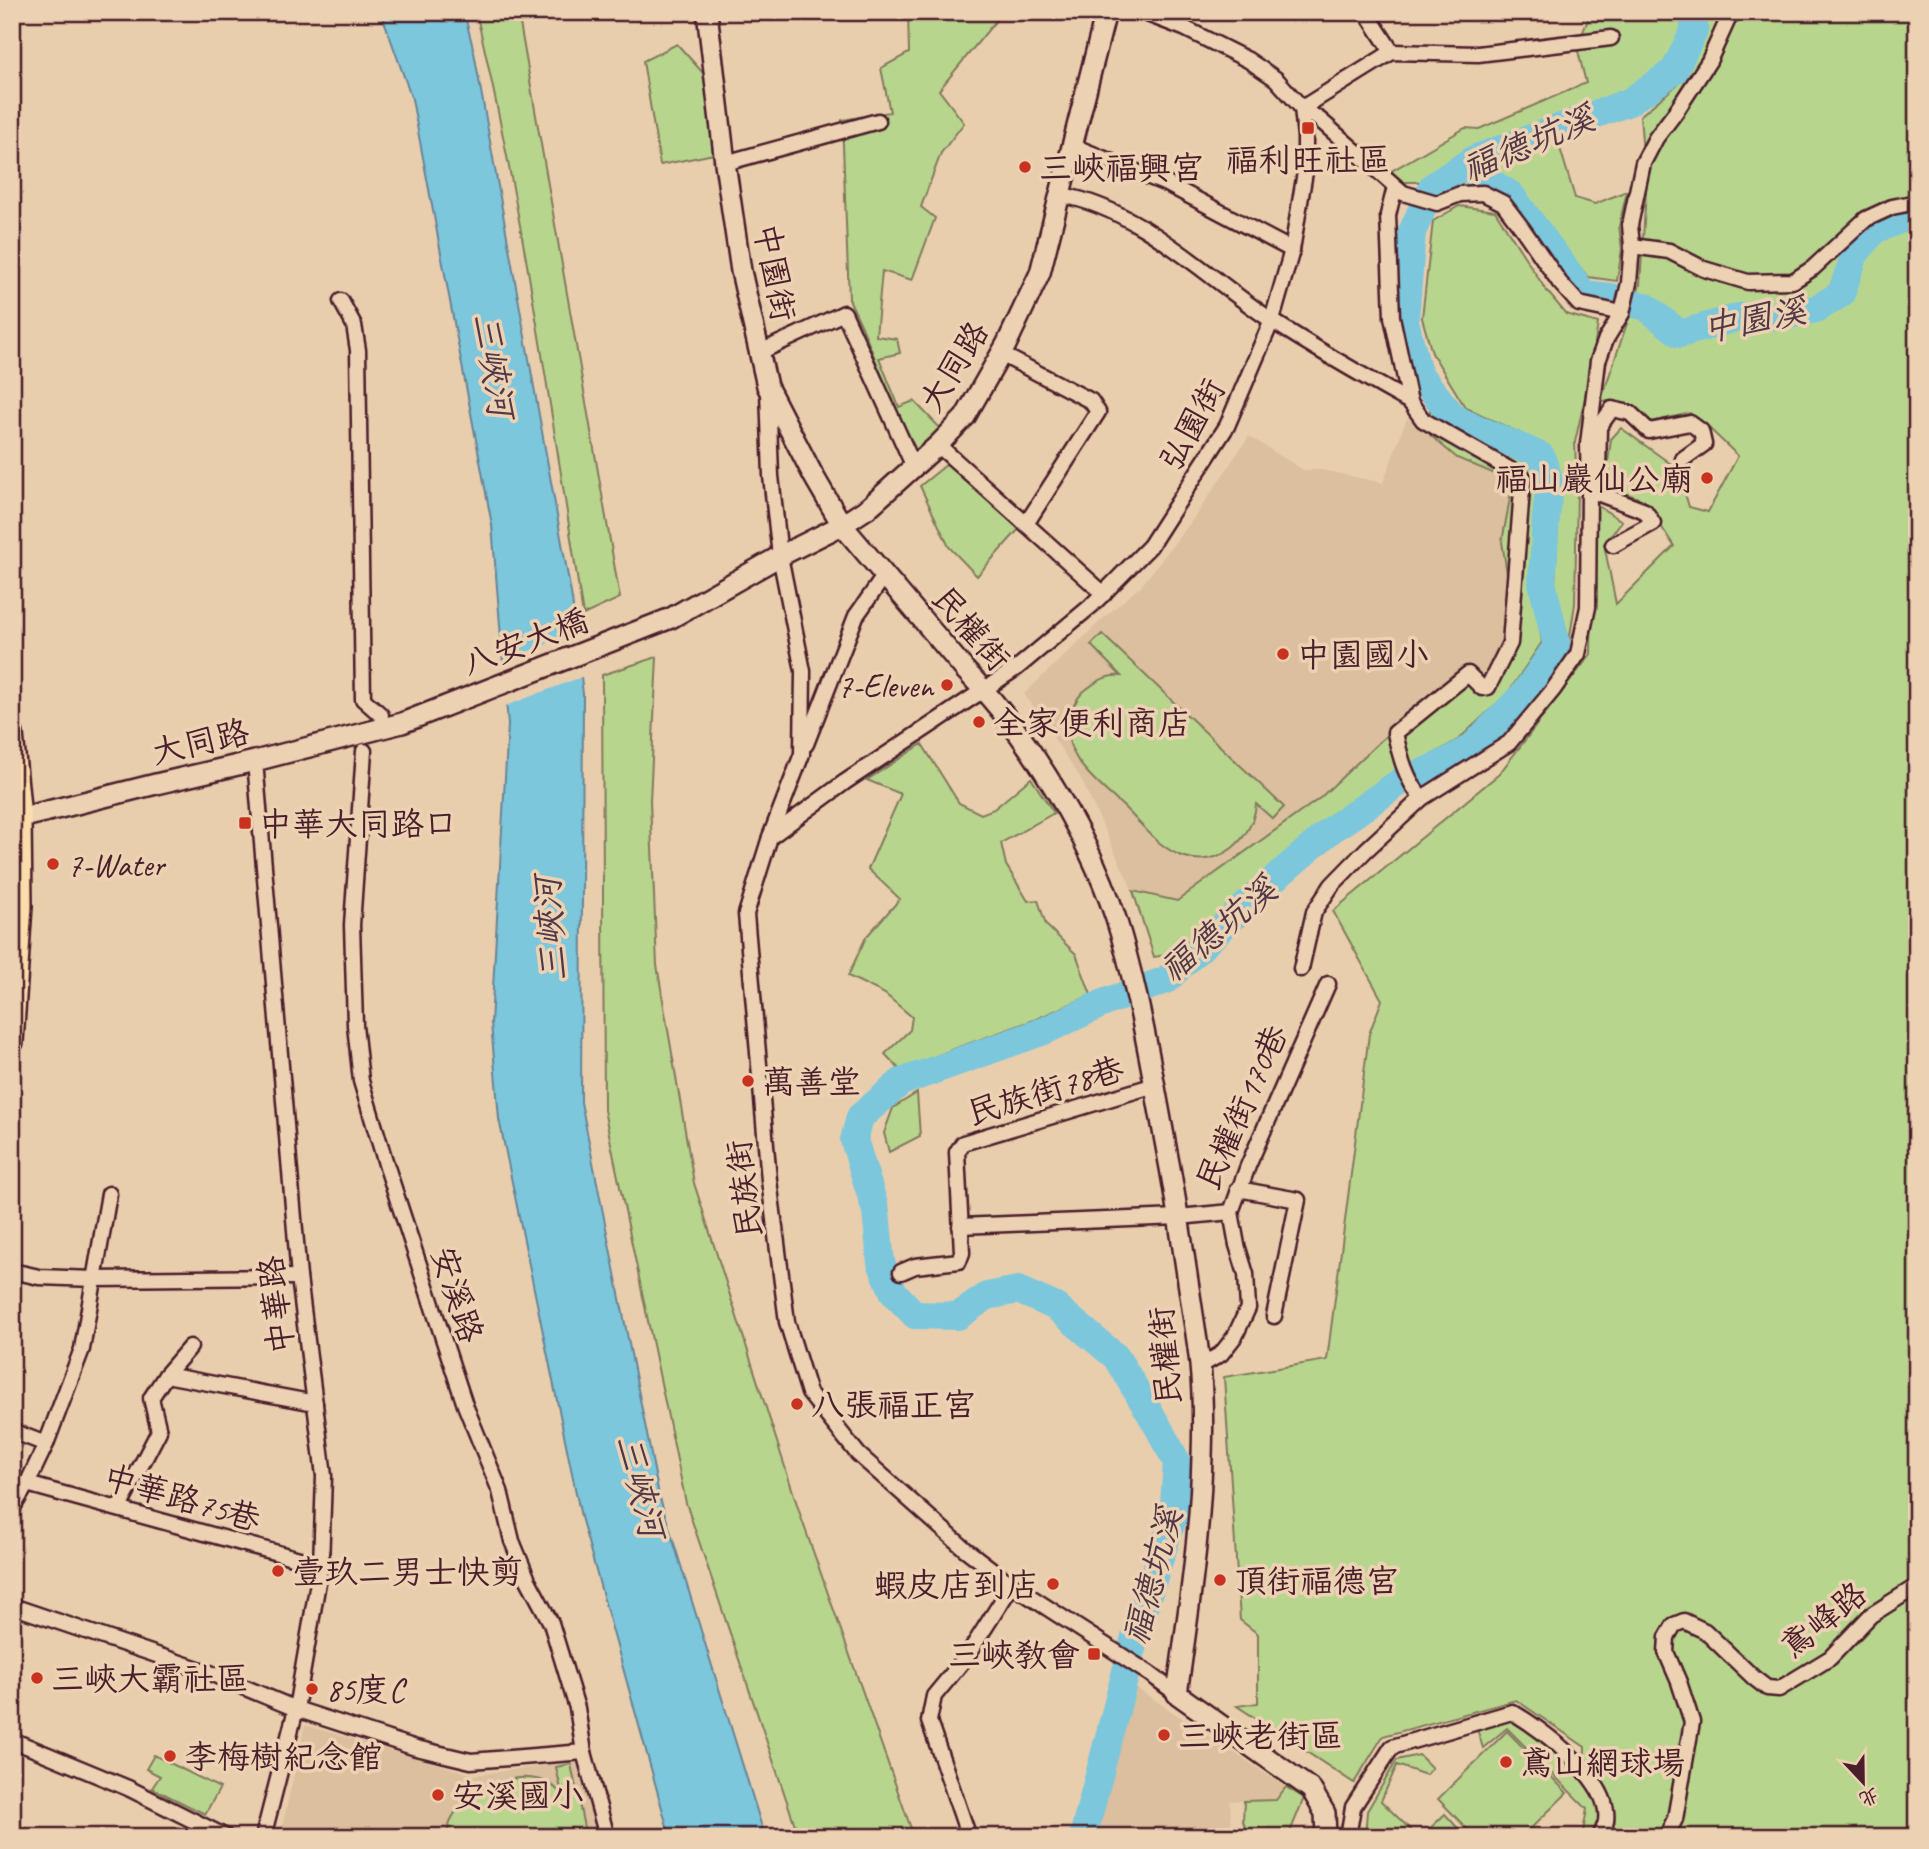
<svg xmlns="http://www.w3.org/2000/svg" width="1929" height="1849" font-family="Caveat,'LXGW WenKai TC',sans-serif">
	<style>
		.built { fill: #dbbf9e }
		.green { fill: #b8d58e; stroke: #817a5c; stroke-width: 2 }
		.water { fill: #7cc7dc; stroke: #688495; stroke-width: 2 }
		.pier { fill: #e9cead }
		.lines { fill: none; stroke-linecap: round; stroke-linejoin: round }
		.river { stroke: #7cc7dc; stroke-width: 28 }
		.street-casing { stroke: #4a1f2b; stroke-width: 19 }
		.secondary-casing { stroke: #4a1f2b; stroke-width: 24 }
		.primary-casing { stroke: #4a1f2b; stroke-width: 26 }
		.street { stroke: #ecd1b3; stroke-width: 14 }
		.secondary { stroke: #ecd1b3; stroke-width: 19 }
		.primary { stroke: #faddab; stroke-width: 21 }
		.poi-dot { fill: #c8321e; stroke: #ecd1b3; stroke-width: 2.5 }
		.labels { text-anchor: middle; stroke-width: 7; stroke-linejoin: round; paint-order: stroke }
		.poi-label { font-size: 33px; fill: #4a1f2b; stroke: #ecd1b3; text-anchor: start }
		.street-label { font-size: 33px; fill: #4a1f2b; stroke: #ecd1b3 }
		.water-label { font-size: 35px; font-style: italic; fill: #523846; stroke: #ecd1b3 }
	</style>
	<rect width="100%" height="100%" fill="#e9cead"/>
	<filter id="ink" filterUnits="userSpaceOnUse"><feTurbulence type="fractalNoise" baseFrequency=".0143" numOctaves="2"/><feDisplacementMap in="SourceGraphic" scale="14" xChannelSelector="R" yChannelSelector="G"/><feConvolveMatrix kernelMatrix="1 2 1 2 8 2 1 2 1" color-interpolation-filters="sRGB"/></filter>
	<g filter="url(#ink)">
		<g class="built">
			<path d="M1407,418L1457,458L1507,479L1511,493L1502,542L1507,573L1506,638L1485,681L1392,730L1320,798L1176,901L1133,891L1080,777L1024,694L1106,616L1142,585L1194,518L1249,436L1303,470H1322L1383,483Z"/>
			<path d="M1130,1684L1286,1787L1276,1800L1230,1801L1232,1837H1097Z"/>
			<path d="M305,1725L474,1775L578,1761L598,1837H280Z"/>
		</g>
		<g class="green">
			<path d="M476,12H518L620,598L583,615C551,413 523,211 476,12Z"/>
			<path d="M908,12H1003L939,90L964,123L941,153L921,207L935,218L912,280L882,271L876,336L897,339L900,353L879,358L899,407L914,401L942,430L915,457L862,327L849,299L842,120L890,112L881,68L909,53Z"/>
			<path d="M1591,12H1683V30L1664,63L1623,92L1471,151L1422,182H1402L1390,172L1465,128L1479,129L1586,83L1577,47Z"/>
			<path d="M1705,12H1917V1837H1582L1587,1809L1507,1728L1483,1748L1477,1729L1510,1719L1526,1727L1550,1745L1584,1780L1585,1747L1516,1700L1383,1736L1354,1783L1237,1706L1258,1703V1634L1240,1620L1224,1377L1327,1360L1369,1034L1382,1000L1333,911L1499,774L1591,654L1593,503L1622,521L1604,544L1616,604L1674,546L1644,500L1605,486L1611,439L1621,428L1678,469L1689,507L1708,512L1738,456L1708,427L1690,413L1652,422L1631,406L1601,400L1640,285L1646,191L1640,116L1678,84L1705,32Z"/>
			<path d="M677,44L704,74L714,154L660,165L643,61Z"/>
			<path d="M1557,138L1575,198L1595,204L1627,191L1619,226L1622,249L1617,281L1588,277L1514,188L1487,168Z"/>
			<path d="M1459,206L1495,211L1546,290L1566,314L1598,323L1590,375L1575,442L1577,490L1575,604L1569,643L1555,584L1560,483L1549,447L1465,407L1432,353L1422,318L1433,221Z"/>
			<path d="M1430,401L1452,426L1532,462L1538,484L1532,584L1542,642L1508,693L1459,739L1330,816L1173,954L1154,957L1133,891L1177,901L1320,798L1392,730L1468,669L1485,680L1506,638L1507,573L1502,542L1511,493L1507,479L1457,458L1430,435Z"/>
			<path d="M947,464L1019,529L977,576L949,547L920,486Z"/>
			<path d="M1102,634L1284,807L1273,819L1256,804C1253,839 1220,868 1185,857C1161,850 1144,827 1127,810C1101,785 1057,756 1070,715C1073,706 1076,699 1083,692C1094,683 1106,674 1121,676L1091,645Z"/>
			<path d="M657,657L650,801L657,965L694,1183L802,1520L914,1837H799L686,1503L604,1110L602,675Z"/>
			<path d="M922,744L959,803L981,814L994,809L1031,778L1054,813L1001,843L1006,865L1028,901L1038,900L1046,925L1076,954L1091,995L1034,1020L951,1050L901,1071L885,1054L910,1030L912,1017L885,994L848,976L866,937L900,899L868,869L901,794L867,780Z"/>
			<path d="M917,1093L920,1136L889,1152L884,1133L893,1108Z"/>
			<path d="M1507,1731L1567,1793L1522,1837H1475L1438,1799Z"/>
			<path d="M154,1755L220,1788L205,1814L152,1788L160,1776L146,1769Z"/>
			<path d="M1419,1755L1432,1768L1426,1775L1397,1765L1381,1801L1417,1836L1365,1837L1367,1811L1397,1760Z"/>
			<path d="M571,1764L586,1837H447C448,1829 449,1822 453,1816C470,1787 519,1767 550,1784C554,1786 558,1791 562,1794L556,1767Z"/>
			<path d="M1286,1787L1304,1798L1288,1837H1248L1243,1821L1244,1801L1276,1800Z"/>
			<path d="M1445,1814L1466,1837H1421Z"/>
		</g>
		<path class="water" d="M381,12H464L474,52L572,599L583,694L581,1102L659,1495L765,1837H670L581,1517L499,1119L491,1023L508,725L492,525L412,99Z"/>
		<path class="pier" d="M579,631L584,676L503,707L500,663Z"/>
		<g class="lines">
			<g class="river">
				<path d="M1464,166L1511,195L1584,294L1611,297"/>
				<path d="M1638,305L1645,306L1680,334L1739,317L1784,316L1816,309L1841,294L1855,254L1874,230L1910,216L1917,221"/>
				<path d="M1083,1837L1137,1629L1173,1518L1177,1462L1156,1423L1116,1357L1056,1307L1018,1290L987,1296L958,1316L915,1315L894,1293L881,1263L876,1211L854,1140L860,1117L901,1082L1044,1031L1106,1002L1166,980L1274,879L1331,830L1400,782L1446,762L1471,748L1524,694L1557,646L1542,583L1546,517L1550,482L1541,456L1455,419L1418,373L1405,321L1412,232L1432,187L1474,159L1629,102L1674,71L1694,31V12"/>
			</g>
			<g class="street-casing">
				<g id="street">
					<path d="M1142,12L1184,28L1248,60L1276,79L1302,108L1320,120L1403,193L1437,203L1460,194L1483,193L1503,203L1522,228L1560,283L1579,304L1622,313L1606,339L1598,361L1588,444L1589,490L1588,607L1578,654L1553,690L1509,743L1422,798L1366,850L1332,885L1314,912L1301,969"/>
					<path d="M1366,12L1392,52"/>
					<path d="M1302,108L1392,52L1478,54L1611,38"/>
					<path d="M1073,146L1169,185L1292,250"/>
					<path d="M725,163L878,121"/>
					<path d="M1395,187L1388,215L1392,317L1410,402L1423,420L1523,477L1510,643L1488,687L1482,688L1468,674L1395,733C1400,756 1406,780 1422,798"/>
					<path d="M1061,195C1141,209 1205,276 1271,320C1316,349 1363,376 1410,402"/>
					<path d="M1632,246L1669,251L1704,269L1748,282L1793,281L1813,268L1866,219L1892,207L1917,202"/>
					<path d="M341,301L354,325L358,350L363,699L381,715"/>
					<path d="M1622,313L1629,283L1632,246L1630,225L1643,163L1656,138L1675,113L1709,61L1728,19L1733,12"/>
					<path d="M760,352L844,313L914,467"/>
					<path d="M1001,354L1091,401L1098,412L1026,524"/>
					<path d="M768,391L771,476L780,556L803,671L802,754L770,837"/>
					<path d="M938,445L1104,594"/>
					<path d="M1613,545L1653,523L1645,511L1589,490L1598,473L1599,427L1612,409L1630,413L1649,431L1690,423L1701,431L1704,444L1683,459"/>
					<path d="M806,744L856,616L885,575"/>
					<path d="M364,751L352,925L355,1025L361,1081L386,1164L465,1405L500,1491L512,1541L528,1580L551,1623L577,1708L584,1752L607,1837"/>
					<path d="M255,761L299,1277L324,1476L321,1565L296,1709L263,1837"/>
					<path d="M1238,1189L1298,1200L1274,1316"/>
					<path d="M960,1226L1179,1217L1231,1212L1248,1166L1328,984"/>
					<path d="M12,1271L39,1277L94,1279L299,1277"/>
					<path d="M901,1272L915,1266L959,1261L962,1253L957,1152L963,1143L1155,1085"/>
					<path d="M1200,1366L1221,1354L1235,1336L1248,1308L1246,1274L1237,1245L1231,1212"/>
					<path d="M166,1375L315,1403"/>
					<path d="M12,1431L46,1444"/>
					<path d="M27,1484L321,1565"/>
					<path d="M119,1508L159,1431L151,1398L166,1375L190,1347"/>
					<path d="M12,1509L27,1484L46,1444L82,1349L109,1194"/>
					<path d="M12,1606L210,1673L296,1709L416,1748L471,1761L584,1752"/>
					<path d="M1177,1694L1150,1674L1012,1585L965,1549L858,1454L809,1393L787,1322L769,1180L746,914L770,837L845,782L1018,667L1091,606L1150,546L1227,426L1272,320L1292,250L1305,172V137L1302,108"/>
					<path d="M12,1740L128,1788L226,1837"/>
					<path d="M969,1837L929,1721L934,1696L967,1656L1012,1585"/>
					<path d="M1348,1837L1353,1807L1392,1747L1512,1712C1542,1729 1612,1781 1606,1821C1605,1826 1602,1832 1600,1837"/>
					<path d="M1666,1837L1675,1819L1692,1722L1679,1682L1666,1652L1667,1637L1674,1625L1684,1621L1705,1631L1754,1678L1767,1688L1779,1689L1830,1658L1871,1615L1917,1586"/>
				</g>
			</g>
			<g class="secondary-casing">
				<g id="secondary">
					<path d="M707,12L725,163L741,271L767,386L813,475L842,525L966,671C1031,738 1095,845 1121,935C1143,1011 1155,1090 1170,1168C1178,1212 1184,1256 1191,1301C1194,1322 1198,1344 1200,1365C1203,1395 1203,1427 1202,1457C1200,1537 1188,1615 1177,1694L1311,1789L1325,1813L1326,1837"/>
					<path d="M20,818L156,784L255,761L402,723L671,618L780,556L842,525L868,508L938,445L965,417L1006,345L1040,273L1106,12"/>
				</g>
			</g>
			<g class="primary-casing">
				<path id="primary" d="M12,734L20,818L21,906L12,1042"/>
			</g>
			<use href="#street" class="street"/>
			<use href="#secondary" class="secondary"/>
			<use href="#primary" class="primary"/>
		</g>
	</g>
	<g class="poi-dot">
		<rect x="1301" y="121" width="14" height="14" rx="3.5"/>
		<circle cx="1025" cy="167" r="7"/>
		<circle cx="1707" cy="478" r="7"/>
		<circle cx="1283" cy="654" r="7"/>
		<circle cx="947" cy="685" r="7"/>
		<circle cx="979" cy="722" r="7"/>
		<rect x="238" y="816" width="14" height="14" rx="3.5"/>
		<circle cx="53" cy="864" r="7"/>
		<circle cx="748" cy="1081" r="7"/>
		<circle cx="797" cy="1404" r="7"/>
		<circle cx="278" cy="1571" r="7"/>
		<circle cx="1220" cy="1580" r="7"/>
		<circle cx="1053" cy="1584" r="7"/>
		<rect x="1087" y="1647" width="14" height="14" rx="3.5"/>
		<circle cx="37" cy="1678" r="7"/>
		<circle cx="312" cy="1689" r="7"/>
		<circle cx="1164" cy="1735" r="7"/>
		<circle cx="170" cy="1756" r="7"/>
		<circle cx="1506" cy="1762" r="7"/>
		<circle cx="438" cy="1795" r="7"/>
	</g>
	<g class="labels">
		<g class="poi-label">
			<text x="1308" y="171" text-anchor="middle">福利旺社區</text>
			<text x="1039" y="179">三峽福興宮</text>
			<text x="1693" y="490" text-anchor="end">福山巖仙公廟</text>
			<text x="1297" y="666">中園國小</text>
			<text x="933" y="697" text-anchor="end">7-Eleven</text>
			<text x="993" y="734">全家便利商店</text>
			<text x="259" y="835">中華大同路口</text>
			<text x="67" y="876">7-Water</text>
			<text x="762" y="1093">萬善堂</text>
			<text x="811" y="1416">八張福正宮</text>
			<text x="292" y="1583">壹玖二男士快剪</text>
			<text x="1234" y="1592">頂街福德宮</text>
			<text x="1039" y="1596" text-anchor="end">蝦皮店到店</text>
			<text x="1080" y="1666" text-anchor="end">三峽教會</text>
			<text x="51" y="1690">三峽大霸社區</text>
			<text x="326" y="1701">85度C</text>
			<text x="1178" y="1747">三峽老街區</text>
			<text x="184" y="1768">李梅樹紀念館</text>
			<text x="1520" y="1774">鳶山網球場</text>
			<text x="452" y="1807">安溪國小</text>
		</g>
		<g class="street-label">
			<text transform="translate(776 272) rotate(79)" y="12">中園街</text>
			<text transform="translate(953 366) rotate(-58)" y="12">大同路</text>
			<text transform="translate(1191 424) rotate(-61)" y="12">弘園街</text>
			<text transform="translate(972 628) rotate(49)" y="12">民權街</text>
			<text transform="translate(525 641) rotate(-21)" y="12">八安大橋</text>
			<text transform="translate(200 741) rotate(-13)" y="12">大同路</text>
			<text transform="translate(1045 1090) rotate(-17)" y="12">民族街78巷</text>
			<text transform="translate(1241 1107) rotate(-66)" y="12">民權街170巷</text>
			<text transform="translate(743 1189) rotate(-97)" y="12">民族街</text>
			<text transform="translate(458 1294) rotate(72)" y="12">安溪路</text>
			<text transform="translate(275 1305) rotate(-97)" y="12">中華路</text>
			<text transform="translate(1164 1356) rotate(-95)" y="12">民權街</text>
			<text transform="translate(182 1497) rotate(16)" y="12">中華路75巷</text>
			<text transform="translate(1823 1619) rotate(-39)" y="12">鳶峰路</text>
		</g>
		<g class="water-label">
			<text transform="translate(1528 143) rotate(-23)" y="12">福德坑溪</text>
			<text transform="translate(1754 319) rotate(-11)" y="12">中園溪</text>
			<text transform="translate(494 365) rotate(81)" y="12">三峽河</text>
			<text transform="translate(550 929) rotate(-94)" y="12">三峽河</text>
			<text transform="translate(1218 929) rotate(-40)" y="12">福德坑溪</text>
			<text transform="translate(641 1486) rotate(76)" y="12">三峽河</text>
			<text transform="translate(1152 1576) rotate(-75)" y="12">福德坑溪</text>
		</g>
	</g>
	<rect width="1929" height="1849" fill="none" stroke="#ecd1b3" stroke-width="42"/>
	<rect x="21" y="21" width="1887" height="1807" fill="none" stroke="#4a1f2b" stroke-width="2.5" filter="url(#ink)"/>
	<g transform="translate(1863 1782) rotate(158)" stroke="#ecd1b3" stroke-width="5" paint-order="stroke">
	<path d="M0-5L12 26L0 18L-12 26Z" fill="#4a1f2b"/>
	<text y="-10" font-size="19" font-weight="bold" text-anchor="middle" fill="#4a1f2b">北</text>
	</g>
</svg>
